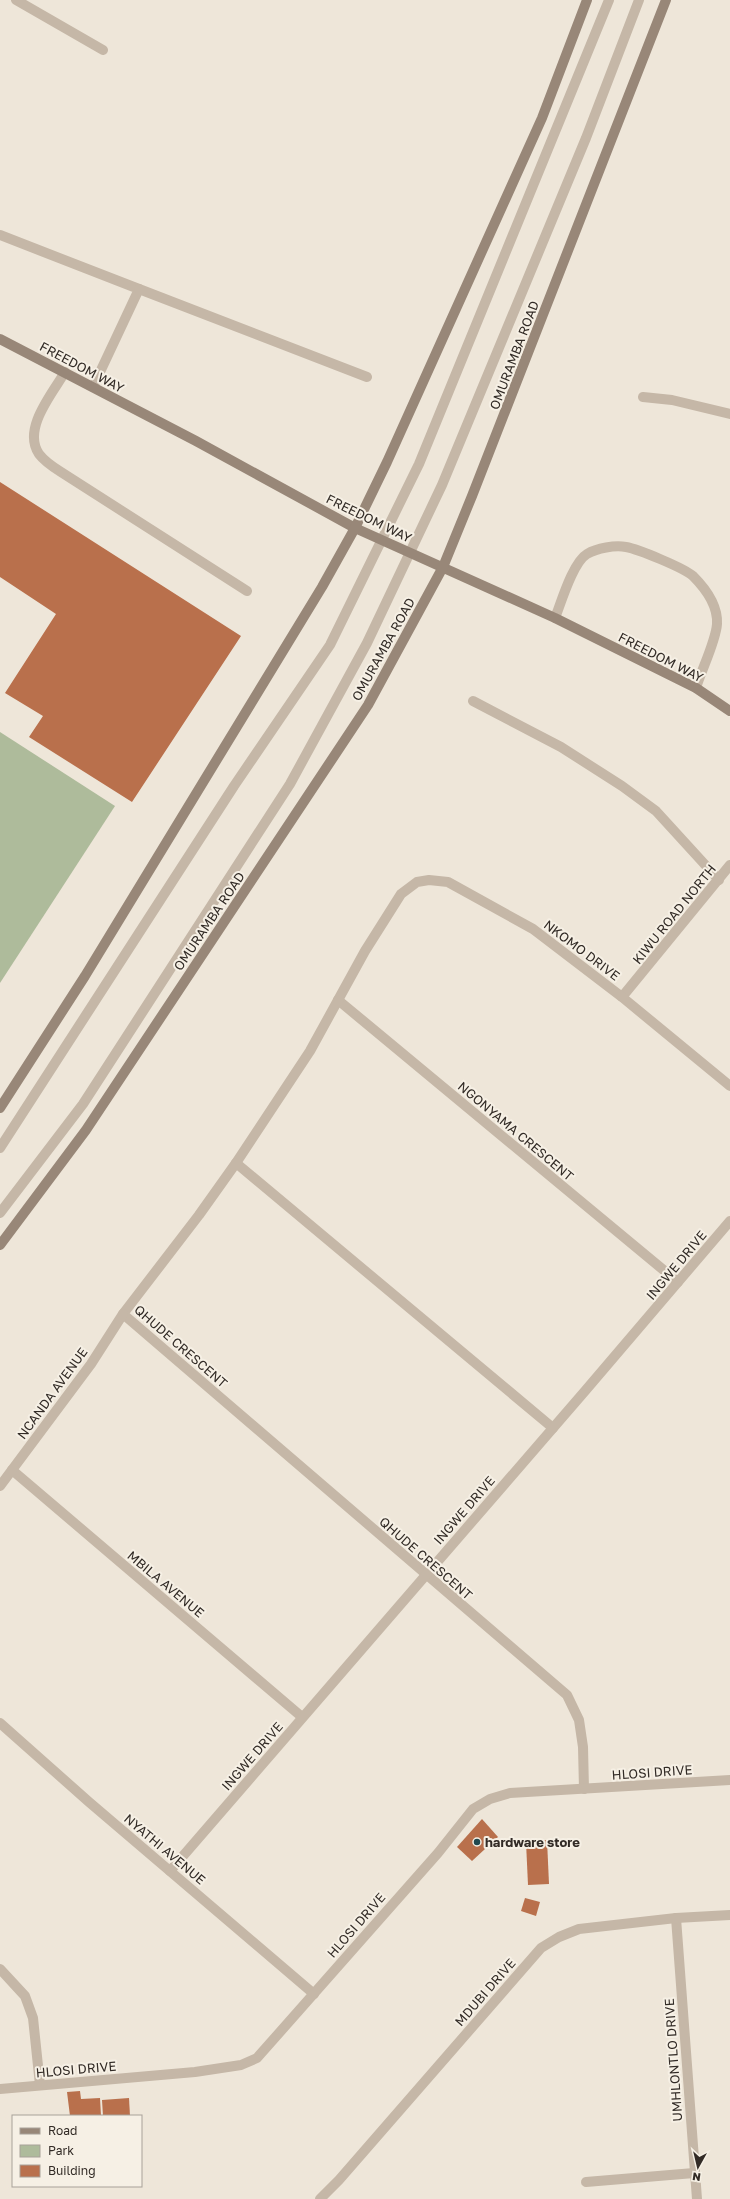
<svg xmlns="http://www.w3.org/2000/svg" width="730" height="2199" font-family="'Golos Text',sans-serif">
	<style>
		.green { fill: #aebb9b }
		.building { fill: #b9704c }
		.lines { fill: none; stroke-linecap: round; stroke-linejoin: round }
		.lane { stroke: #c5b7a7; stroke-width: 10 }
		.street { stroke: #c5b7a7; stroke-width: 10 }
		.secondary { stroke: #988778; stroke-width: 10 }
		.poi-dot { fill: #20484f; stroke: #f6f0e5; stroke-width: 1.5 }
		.labels { text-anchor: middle; stroke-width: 4; stroke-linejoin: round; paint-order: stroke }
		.street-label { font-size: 13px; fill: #322b26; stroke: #f6f0e5 }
		.poi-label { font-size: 13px; font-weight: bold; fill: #322b26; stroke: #f6f0e5; text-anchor: start }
	</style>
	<rect width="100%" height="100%" fill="#eee6d9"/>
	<path class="green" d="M0,732L115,806L0,983Z"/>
	<g class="building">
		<path d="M0,482L241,636L132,802L29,737L43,716L5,693L56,614L0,577Z"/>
		<path d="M482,1819L498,1837L472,1861L457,1847Z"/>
		<path d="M547,1840L549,1884L528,1885L526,1842Z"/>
		<path d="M525,1898L540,1902L536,1916L521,1911Z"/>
		<path d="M80,2091L81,2099L100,2098L101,2116H70L67,2092Z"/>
		<path d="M129,2098L130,2116H103L102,2100Z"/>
	</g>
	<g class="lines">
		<g class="lane">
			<path d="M16,0L103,50"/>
			<path d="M0,235L139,289L93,387"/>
			<path d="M139,289L367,377"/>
			<path d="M65,372C52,394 22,429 39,454C45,462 53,467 61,472L247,591"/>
			<path d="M555,618C561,603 573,562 587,554C597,548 615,545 626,547C638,549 684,568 693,576C705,588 718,606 717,624C716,641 701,671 696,688"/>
			<path d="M473,701L561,747L622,786L656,811L719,880"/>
			<path d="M0,1148L234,786L330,645L419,464L609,0"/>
			<path d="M0,1213L83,1104L290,784L367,643L442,485L586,138L639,0"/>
		</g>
		<g class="street">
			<path d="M643,397L672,400L730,414"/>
			<path d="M622,997L730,865"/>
			<path d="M338,1000L678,1282"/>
			<path d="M236,1163L310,1051L365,951L401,894L417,882L429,880L448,882L533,929L622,997L730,1086"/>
			<path d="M553,1428L236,1163L199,1215L123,1314L567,1695L579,1720L583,1747L584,1789"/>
			<path d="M12,1470L302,1717"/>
			<path d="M0,1486L91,1364L123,1314"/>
			<path d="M0,1723L89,1802L314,1994"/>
			<path d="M170,1871L585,1391L730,1221"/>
			<path d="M676,1918L697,2199"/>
			<path d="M0,1969L25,1996L33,2018L40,2085"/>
			<path d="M0,2089L195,2072L241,2065L257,2058L438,1853L473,1809L490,1799L510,1793L730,1780"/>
			<path d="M586,2182L694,2173"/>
			<path d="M320,2199L339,2180L541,1948L559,1937L579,1929L676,1918L730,1915"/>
		</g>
		<g class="secondary">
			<path d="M0,339L196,441L355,528L555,618L696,688L730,711"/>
			<path d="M0,1108L85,976L322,587L355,528L387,462L542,118L587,0"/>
			<path d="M0,1245L86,1130L368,705L443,567L472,496L666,0"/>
		</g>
	</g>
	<circle class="poi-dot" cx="477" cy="1842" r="4"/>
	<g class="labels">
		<g class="street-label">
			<text transform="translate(514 355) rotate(-69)" y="5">OMURAMBA ROAD</text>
			<text transform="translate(82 367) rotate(28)" y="5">FREEDOM WAY</text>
			<text transform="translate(369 518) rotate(26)" y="5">FREEDOM WAY</text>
			<text transform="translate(383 649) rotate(-61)" y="5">OMURAMBA ROAD</text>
			<text transform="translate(661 657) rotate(27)" y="5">FREEDOM WAY</text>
			<text transform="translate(674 914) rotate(-51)" y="5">KIWU ROAD NORTH</text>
			<text transform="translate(209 921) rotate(-56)" y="5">OMURAMBA ROAD</text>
			<text transform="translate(582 950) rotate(37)" y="5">NKOMO DRIVE</text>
			<text transform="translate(516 1131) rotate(40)" y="5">NGONYAMA CRESCENT</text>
			<text transform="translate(676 1265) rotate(-50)" y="5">INGWE DRIVE</text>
			<text transform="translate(181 1346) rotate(41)" y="5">QHUDE CRESCENT</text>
			<text transform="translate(52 1393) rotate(-54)" y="5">NCANDA AVENUE</text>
			<text transform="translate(464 1510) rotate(-49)" y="5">INGWE DRIVE</text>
			<text transform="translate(426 1558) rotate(41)" y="5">QHUDE CRESCENT</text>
			<text transform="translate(166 1584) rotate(40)" y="5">MBILA AVENUE</text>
			<text transform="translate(252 1756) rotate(-49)" y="5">INGWE DRIVE</text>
			<text transform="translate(652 1772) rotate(-4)" y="5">HLOSI DRIVE</text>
			<text transform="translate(165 1849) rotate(40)" y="5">NYATHI AVENUE</text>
			<text transform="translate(356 1925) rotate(-49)" y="5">HLOSI DRIVE</text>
			<text transform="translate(485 1992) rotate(-49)" y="5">MDUBI DRIVE</text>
			<text transform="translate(673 2060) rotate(-94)" y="5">UMHLONTLO DRIVE</text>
			<text transform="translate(76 2069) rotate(-5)" y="5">HLOSI DRIVE</text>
		</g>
		<g class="poi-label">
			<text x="485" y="1847">hardware store</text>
		</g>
	</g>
	<rect x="12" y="2115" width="130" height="72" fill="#f6f0e5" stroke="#a8a199"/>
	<rect x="20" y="2128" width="20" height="6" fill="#988778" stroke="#a8a199"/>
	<text x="48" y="2135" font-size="12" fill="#322b26">Road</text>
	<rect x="20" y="2145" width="20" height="12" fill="#aebb9b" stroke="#a8a199"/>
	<text x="48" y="2155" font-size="12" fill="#322b26">Park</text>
	<rect x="20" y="2165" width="20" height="12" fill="#b9704c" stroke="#a8a199"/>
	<text x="48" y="2175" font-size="12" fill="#322b26">Building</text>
	<g transform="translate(698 2167) rotate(188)" stroke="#f6f0e5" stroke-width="3" paint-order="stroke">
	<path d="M0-3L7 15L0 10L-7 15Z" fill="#322b26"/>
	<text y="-6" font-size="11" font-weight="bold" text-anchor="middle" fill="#322b26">N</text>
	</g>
</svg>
